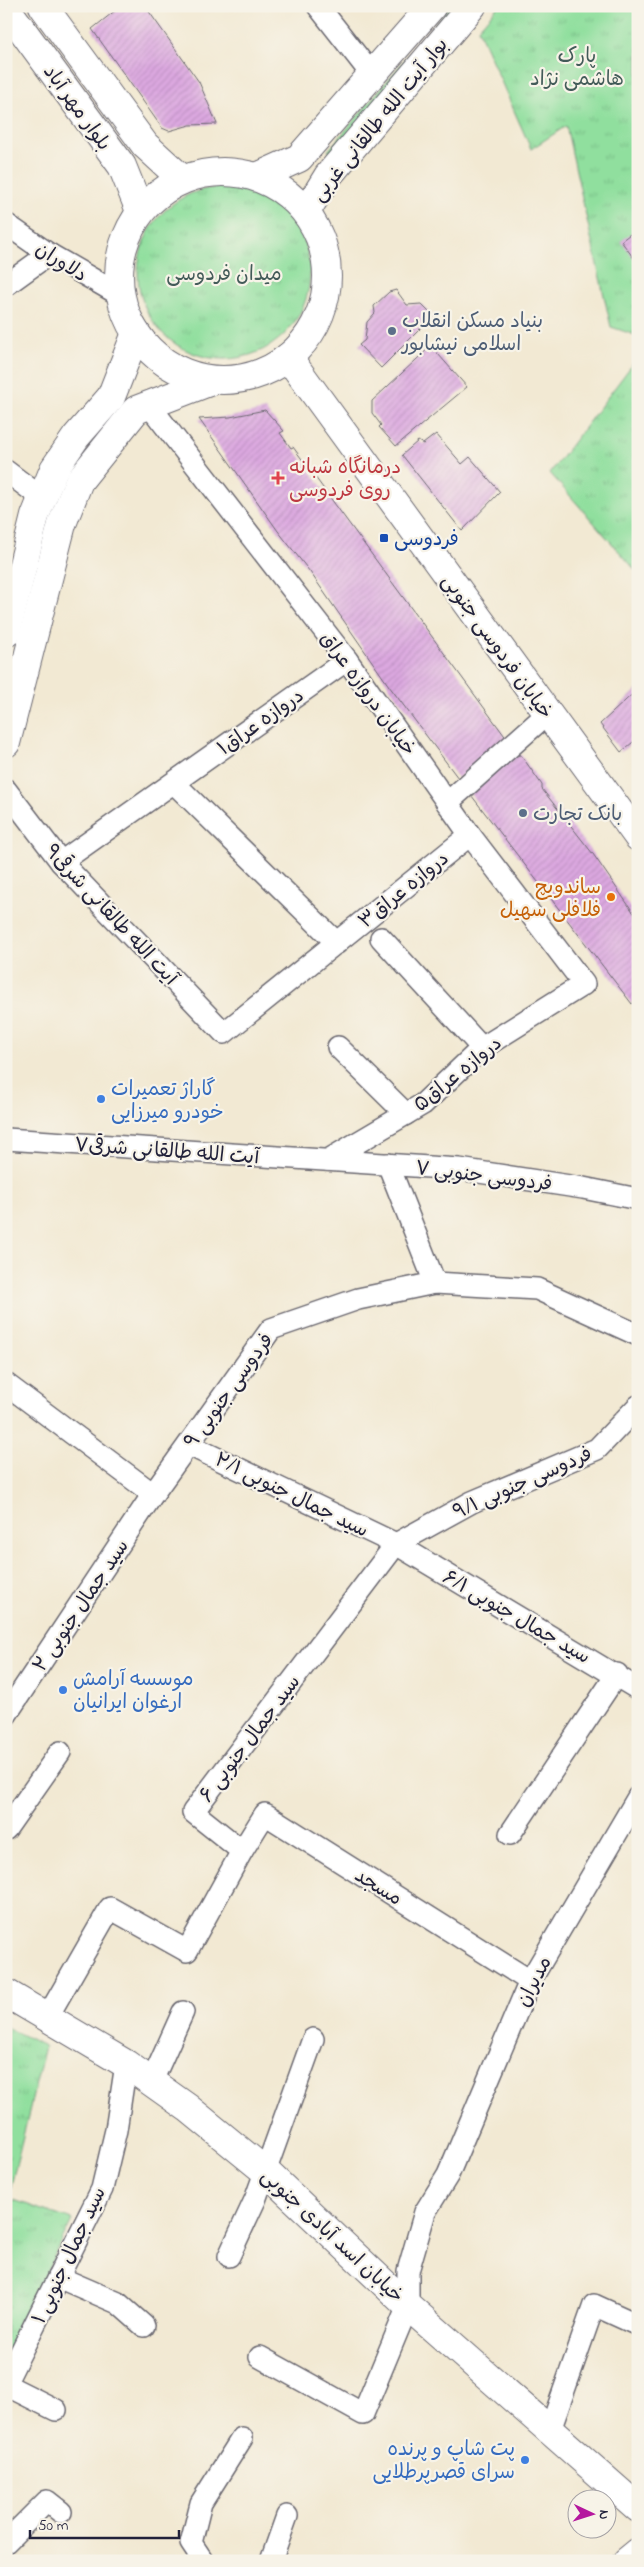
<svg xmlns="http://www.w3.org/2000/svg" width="644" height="2567" font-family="'Indie Flower','Playpen Sans Arabic',sans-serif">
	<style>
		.green { fill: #90df9e; stroke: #59806c }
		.park { fill: url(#park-tufts); stroke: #59806c }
		.building { fill: url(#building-hatch) }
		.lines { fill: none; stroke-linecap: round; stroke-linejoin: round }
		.street-casing { stroke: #6b6870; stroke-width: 24 }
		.secondary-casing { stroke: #6b6870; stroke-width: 30 }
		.primary-casing { stroke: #6b6870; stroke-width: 30 }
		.street { stroke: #fff; stroke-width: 21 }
		.secondary { stroke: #fff; stroke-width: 28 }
		.primary { stroke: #fff; stroke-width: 28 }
		.service-dot { fill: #5c6f8a; stroke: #f7f3e8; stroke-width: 2 }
		.health-dot { fill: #e0444e; stroke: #f7f3e8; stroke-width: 2 }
		.transit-dot { fill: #1a4fb4; stroke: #f7f3e8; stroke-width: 2 }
		.food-dot { fill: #e8710a; stroke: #f7f3e8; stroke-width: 2 }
		.shop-dot { fill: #3f7fe0; stroke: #f7f3e8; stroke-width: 2 }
		.labels { text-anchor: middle; stroke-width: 4.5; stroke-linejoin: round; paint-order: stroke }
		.park-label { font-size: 20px; fill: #435b59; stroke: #f7f3e8 }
		.street-label { font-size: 20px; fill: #22223b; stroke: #f7f3e8 }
		.service-label { font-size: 20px; fill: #4e5e75; stroke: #f7f3e8; text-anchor: start }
		.health-label { font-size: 20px; fill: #be3a42; stroke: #f7f3e8; text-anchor: start }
		.transit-label { font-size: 20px; fill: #164399; stroke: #f7f3e8; text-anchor: start }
		.food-label { font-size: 20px; fill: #c56008; stroke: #f7f3e8; text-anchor: end }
		.shop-label { font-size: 20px; fill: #366cbe; stroke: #f7f3e8; text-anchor: start }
	</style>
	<defs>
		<pattern id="park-tufts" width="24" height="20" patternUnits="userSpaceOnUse" patternTransform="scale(1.25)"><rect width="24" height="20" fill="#90df9e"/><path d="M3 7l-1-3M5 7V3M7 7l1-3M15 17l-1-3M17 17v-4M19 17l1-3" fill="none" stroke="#7cbf89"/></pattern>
		<pattern id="building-hatch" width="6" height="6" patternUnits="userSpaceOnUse" patternTransform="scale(1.25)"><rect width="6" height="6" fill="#dca8e0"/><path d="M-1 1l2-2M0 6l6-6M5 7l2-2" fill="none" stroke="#bc90c1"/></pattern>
	</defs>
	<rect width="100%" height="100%" fill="#f7f3e8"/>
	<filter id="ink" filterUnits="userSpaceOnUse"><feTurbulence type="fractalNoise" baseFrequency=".02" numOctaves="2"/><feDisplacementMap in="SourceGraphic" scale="10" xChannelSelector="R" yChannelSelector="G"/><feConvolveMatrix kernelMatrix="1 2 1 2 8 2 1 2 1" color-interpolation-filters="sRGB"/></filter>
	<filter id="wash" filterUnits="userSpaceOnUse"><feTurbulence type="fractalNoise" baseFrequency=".0096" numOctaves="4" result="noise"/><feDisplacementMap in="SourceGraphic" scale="20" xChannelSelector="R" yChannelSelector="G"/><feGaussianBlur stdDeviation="1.12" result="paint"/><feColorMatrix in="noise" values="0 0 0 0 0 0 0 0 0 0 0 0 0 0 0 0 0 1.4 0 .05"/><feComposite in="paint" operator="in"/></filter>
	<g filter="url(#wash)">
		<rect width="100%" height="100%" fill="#f2e9d3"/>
		<path class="green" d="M450,6H458L333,154L328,151Z"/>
		<g class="park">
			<path d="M498,6H638V336L611,327L566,126L531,149L478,29Z"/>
			<circle cx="224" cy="273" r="86"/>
			<path d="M638,357V573L550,473Z"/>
			<path d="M6,2027L45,2046L8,2198L72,2220L6,2355Z"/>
		</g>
		<g id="blocks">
			<g class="building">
				<path d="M121,6H145L199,82L217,124L190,125L169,131L162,128L92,29Z"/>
				<path d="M638,228V264L621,241Z"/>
				<path d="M396,290L407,305L421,304L433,316L381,368L359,345L365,340L367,322L375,313L374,306L389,292Z"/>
				<path d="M431,346L467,387L396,446L379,427L381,425L372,413V401Z"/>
				<path d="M265,410L284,431L280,433L291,448L293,447L507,739L458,778L389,686L310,572L278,531L199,419L230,417Z"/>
				<path d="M436,434L462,464L470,457L500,492L462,531L402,455L418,441L423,444Z"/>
				<path d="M638,689V738L621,752L600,724Z"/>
				<path d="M521,755L542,785V789L593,854L638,919V999L632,1004L468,791L508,756Z"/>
			</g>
		</g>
	</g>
	<g filter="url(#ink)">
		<use href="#blocks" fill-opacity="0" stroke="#6b6870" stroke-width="1"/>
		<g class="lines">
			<g class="street-casing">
				<g id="street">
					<path d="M318,6L372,75"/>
					<path d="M6,224L49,254L120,295"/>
					<path d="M6,285L49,254"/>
					<path d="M149,405L347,660L470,835L584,984L482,1048L423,1104L328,1160"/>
					<path d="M6,471L42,498"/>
					<path d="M174,783L337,943"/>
					<path d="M6,790L61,862L224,1033L470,835"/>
					<path d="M447,803L547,714"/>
					<path d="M61,862L347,660"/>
					<path d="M381,938L482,1048"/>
					<path d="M338,1047L406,1114"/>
					<path d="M6,1139L459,1169L583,1188L638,1199"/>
					<path d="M388,1164L435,1283"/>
					<path d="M6,1384L153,1494"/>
					<path d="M189,1445L396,1544L638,1689"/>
					<path d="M6,1715L153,1494L271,1329L358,1299L435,1283L537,1289L638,1335"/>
					<path d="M6,1829L60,1752"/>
					<path d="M510,1834L617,1674"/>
					<path d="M242,1851L265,1814L530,1981"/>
					<path d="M48,2016L110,1908L187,1951L242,1851L193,1812L396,1544L472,1502L597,1449L638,1406"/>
					<path d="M152,2081L183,2012"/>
					<path d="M229,2256L255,2200L313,2039"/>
					<path d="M58,2277L118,2303L144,2326"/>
					<path d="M260,2357L363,2414L408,2306V2271L425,2212L448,2175L530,1981L638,1797"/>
					<path d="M6,2382L102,2189L116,2130L126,2064"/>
					<path d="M6,2385L56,2410"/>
					<path d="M550,2430L594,2305L638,2325"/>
					<path d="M6,2542L47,2501L61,2512"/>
					<path d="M203,2561L191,2543L201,2503L242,2438"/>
					<path d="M271,2561L287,2516"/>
				</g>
			</g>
			<g class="secondary-casing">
				<g id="secondary">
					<path d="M6,1993L126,2064L188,2108L265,2171L408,2306L638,2508"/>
					<path d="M627,2561L638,2552"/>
				</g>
			</g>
			<g class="primary-casing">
				<g id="primary">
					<path d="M43,6L145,145L182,179"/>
					<path d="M6,8L122,166L140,211"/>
					<circle cx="223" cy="276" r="104"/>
					<path d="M257,177L299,158L432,6"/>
					<path d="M307,210L328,176L472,6"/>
					<path d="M288,357L638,837"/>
					<path d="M6,633L35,516L54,469L76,437L111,397L136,333"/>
					<path d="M6,743L62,524L79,481L136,410L214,380"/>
				</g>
			</g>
			<use href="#street" class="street"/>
			<use href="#secondary" class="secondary"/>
			<use href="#primary" class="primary"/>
		</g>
	</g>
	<g class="service-dot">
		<circle cx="392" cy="331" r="5"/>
		<circle cx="523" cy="813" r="5"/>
	</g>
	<path class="health-dot" d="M275.5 470.5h5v5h5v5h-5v5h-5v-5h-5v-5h5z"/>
	<rect class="transit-dot" x="379" y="533" width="10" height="10" rx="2.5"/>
	<circle class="food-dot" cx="611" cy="897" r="5"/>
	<g class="shop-dot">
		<circle cx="101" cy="1099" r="5"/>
		<circle cx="63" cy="1690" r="5"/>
		<circle cx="525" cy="2460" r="5"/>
	</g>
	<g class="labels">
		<g class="park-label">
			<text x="577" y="62">پارک<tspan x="577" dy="23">هاشمی نژاد</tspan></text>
			<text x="224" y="280">میدان فردوسی</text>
		</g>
		<g class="street-label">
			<text transform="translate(78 107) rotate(54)" y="7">بلوار مهر آباد</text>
			<text transform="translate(379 119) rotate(-51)" y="7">بوار آیت الله طالقانی غربی</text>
			<text transform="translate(62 261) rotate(32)" y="7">دلاوران</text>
			<text transform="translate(498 646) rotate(54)" y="7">خیابان فردوسی جنوبی</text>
			<text transform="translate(369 693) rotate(54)" y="7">خیابان دروازه عراق</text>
			<text transform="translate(260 721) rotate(-35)" y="7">دروازه عراق۱</text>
			<text transform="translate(403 889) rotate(-39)" y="7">دروازه عراق۳</text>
			<text transform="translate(112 914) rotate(47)" y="7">آیت الله طالقانی شرقی۹</text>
			<text transform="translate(457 1073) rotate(-39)" y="7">دروازه عراق۵</text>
			<text transform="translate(167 1150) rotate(4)" y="7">آیت الله طالقانی شرقی۷</text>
			<text transform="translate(484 1175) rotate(7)" y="7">فردوسی جنوبی ۷</text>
			<text transform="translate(228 1390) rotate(-54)" y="7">فردوسی جنوبی ۹</text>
			<text transform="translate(522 1482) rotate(-24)" y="7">فردوسی جنوبی ۹/۱</text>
			<text transform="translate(292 1494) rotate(26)" y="7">سید جمال جنوبی ۲/۱</text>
			<text transform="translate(80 1605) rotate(-56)" y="7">سید جمال جنوبی ۲</text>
			<text transform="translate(517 1616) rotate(30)" y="7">سید جمال جنوبی ۶/۱</text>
			<text transform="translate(249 1738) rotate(-53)" y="7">سید جمال جنوبی ۶</text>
			<text transform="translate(379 1886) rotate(32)" y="7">مسجد</text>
			<text transform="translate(533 1981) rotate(-63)" y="7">مدیران</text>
			<text transform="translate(333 2235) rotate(43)" y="7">خیابان اسد آبادی جنوبی</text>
			<text transform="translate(68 2255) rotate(-65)" y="7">سید جمال جنوبی ۱</text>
		</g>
		<g class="service-label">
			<text x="402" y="327">بنیاد مسکن انقلاب<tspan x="402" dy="23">اسلامی نیشابور</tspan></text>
			<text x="533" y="820">بانک تجارت</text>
		</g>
		<g class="health-label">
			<text x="289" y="473">درمانگاه شبانه<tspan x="289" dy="23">روی فردوسی</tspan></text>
		</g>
		<g class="transit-label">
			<text x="394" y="545">فردوسی</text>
		</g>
		<g class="food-label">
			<text x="601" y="893">ساندویچ<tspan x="601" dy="23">فلافلی سهیل</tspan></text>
		</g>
		<g class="shop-label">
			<text x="111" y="1095">گاراژ تعمیرات<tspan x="111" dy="23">خودرو میرزایی</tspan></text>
			<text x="73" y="1685">موسسه آرامش<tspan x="73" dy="23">ارغوان ایرانیان</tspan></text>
			<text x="515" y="2455" text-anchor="end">پت شاپ و پرنده<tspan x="515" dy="23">سرای قصرپرطلایی</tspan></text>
		</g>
	</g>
	<rect width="644" height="2567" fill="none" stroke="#f7f3e8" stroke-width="25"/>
	<g transform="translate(592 2514) rotate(94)"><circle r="24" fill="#f7f3e8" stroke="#a29fa3"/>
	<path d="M0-4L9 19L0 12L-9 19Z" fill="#b5179e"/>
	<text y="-8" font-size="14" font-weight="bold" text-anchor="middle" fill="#22223b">N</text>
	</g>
	<path d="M30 2530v8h149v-8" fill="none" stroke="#22223b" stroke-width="2.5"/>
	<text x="38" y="2530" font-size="15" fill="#22223b" stroke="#f7f3e8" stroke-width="4" paint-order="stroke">50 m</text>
</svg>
